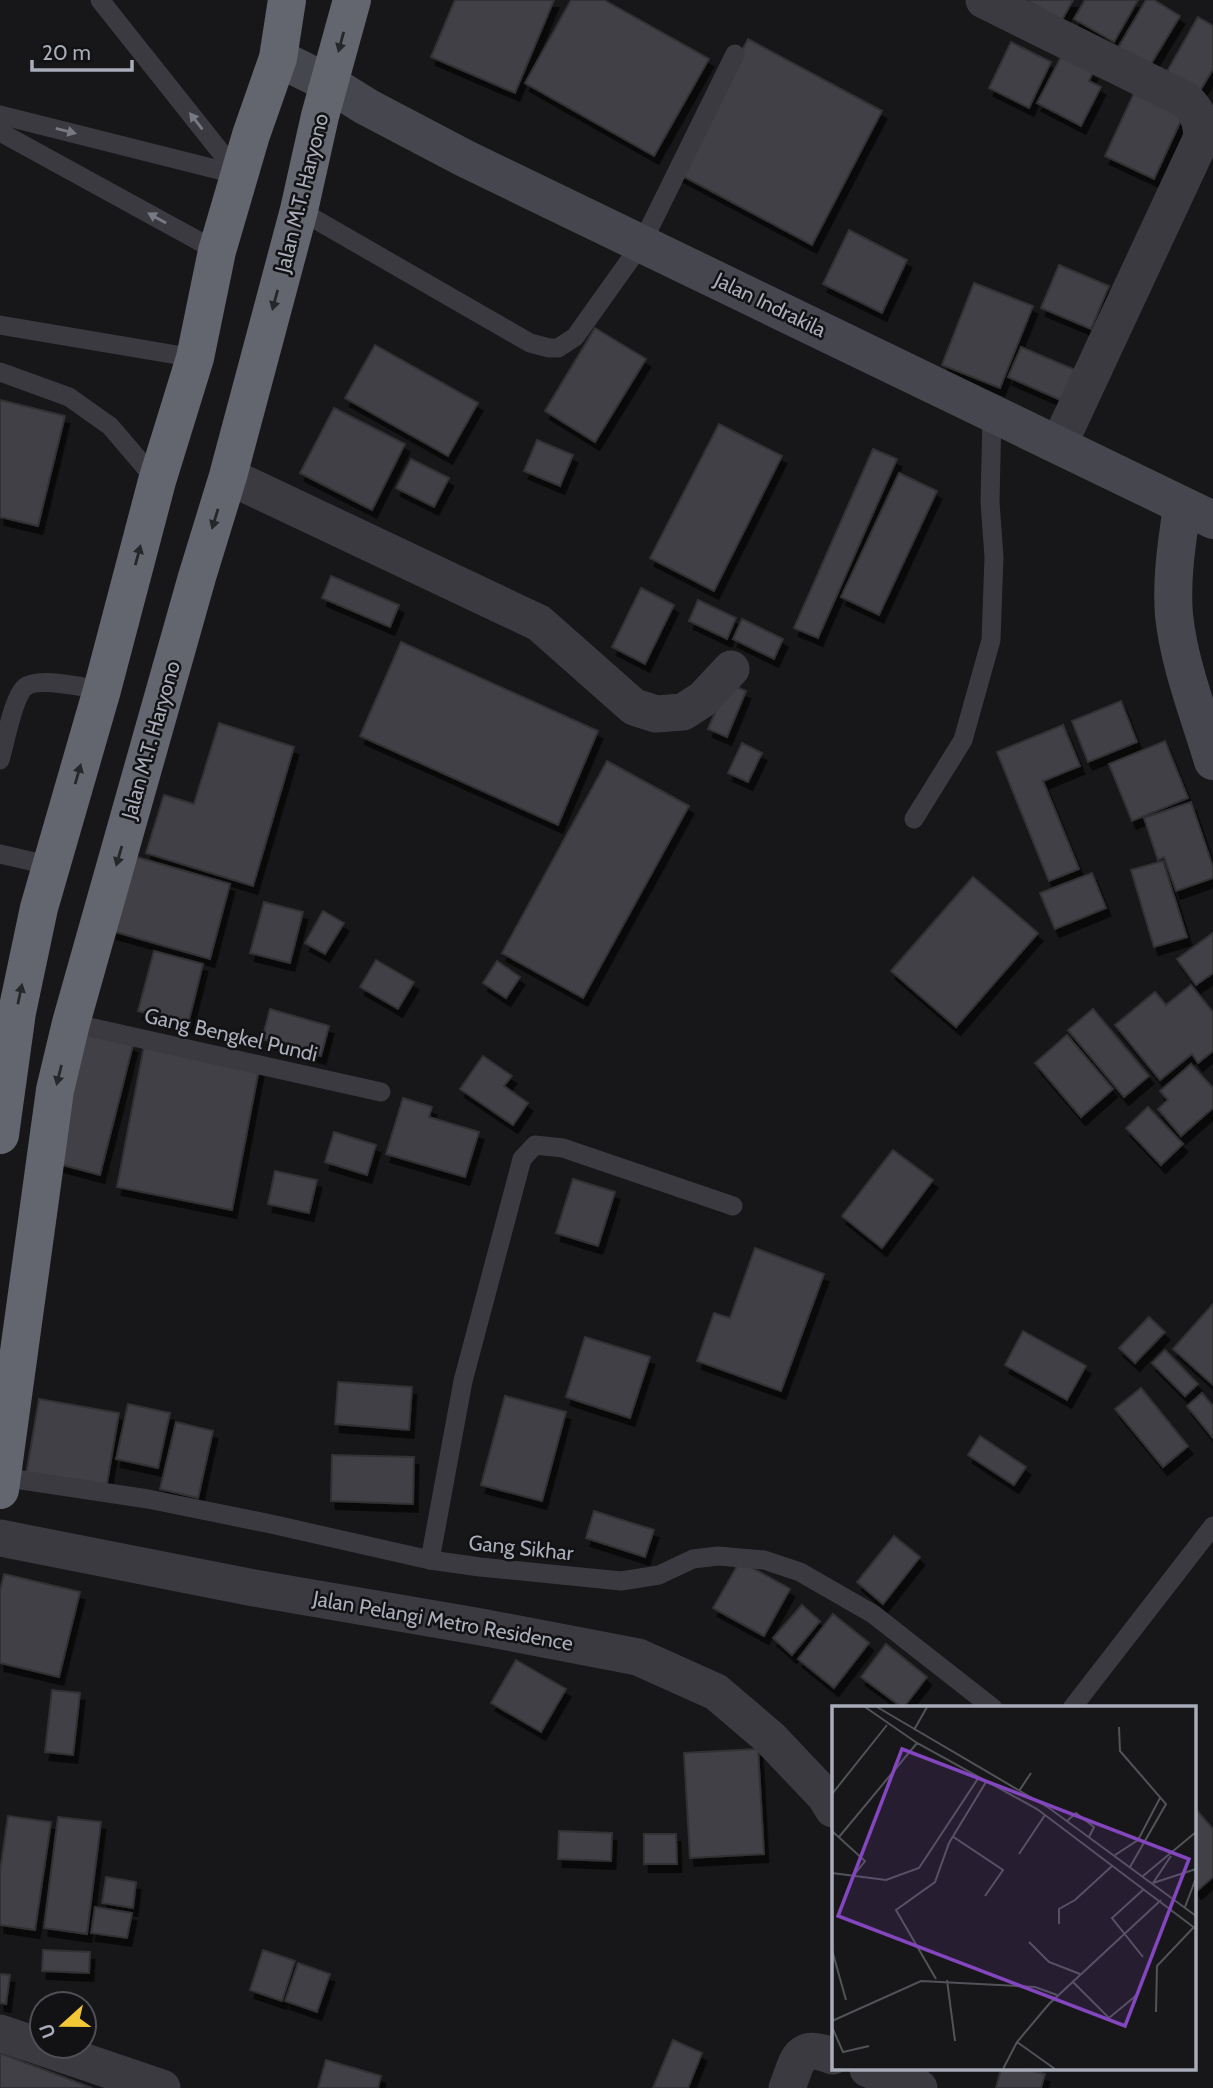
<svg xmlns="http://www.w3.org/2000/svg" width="1213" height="2088" font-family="Cabin,sans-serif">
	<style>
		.building { fill: #424146; stroke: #323135; stroke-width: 2; filter: url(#shadow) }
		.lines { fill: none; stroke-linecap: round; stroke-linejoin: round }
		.lane { stroke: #3a3a40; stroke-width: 19 }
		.street { stroke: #3a3a40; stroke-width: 37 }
		.secondary { stroke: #46474e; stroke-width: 38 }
		.highway { stroke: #64666f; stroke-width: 38 }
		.oneway { fill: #26272b }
		.oneway2 { fill: #777983 }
		.labels { text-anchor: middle; stroke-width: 5; stroke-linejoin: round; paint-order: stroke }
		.street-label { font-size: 21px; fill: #a9acb9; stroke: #121214 }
		.inset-road { fill: none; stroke: #515359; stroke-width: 2 }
		.view { fill: #8446be; fill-opacity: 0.15; stroke: #8446be; stroke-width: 3.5 }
		.inset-edge { fill: none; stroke: #a9acb9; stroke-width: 3.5 }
	</style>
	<defs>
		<filter id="shadow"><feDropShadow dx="4.5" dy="8" stdDeviation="0" flood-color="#0009"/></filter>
	</defs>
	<rect width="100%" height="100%" fill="#171719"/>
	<g class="building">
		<path d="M455,0H554L515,93L431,57Z"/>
		<path d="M571,0H604L709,59L654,156L525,83Z"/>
		<path d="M1025,0H1073L1062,20Z"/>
		<path d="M1085,0H1138L1114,42L1074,19Z"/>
		<path d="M1146,0H1154L1180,16L1146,72L1115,53Z"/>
		<path d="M1198,17L1213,26V69L1197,96L1164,77Z"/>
		<path d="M748,39L882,111L812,245L677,173Z"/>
		<path d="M1011,42L1051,62L1029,108L989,88Z"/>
		<path d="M1062,55L1093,72L1089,81L1101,87L1081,126L1037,103Z"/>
		<path d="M1135,91L1184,114L1154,179L1105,156Z"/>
		<path d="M849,230L907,260L882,313L823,284Z"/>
		<path d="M1059,265L1109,286L1091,329L1041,308Z"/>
		<path d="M974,283L1033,306L1000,388L942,365Z"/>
		<path d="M595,328L646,359L595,442L545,411Z"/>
		<path d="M375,345L478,403L448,456L345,398Z"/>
		<path d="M1021,347L1087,375L1074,406L1008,377Z"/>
		<path d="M0,400L65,416L38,526L0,517Z"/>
		<path d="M334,408L405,444L372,510L300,473Z"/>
		<path d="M719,424L782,456L714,591L650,558Z"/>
		<path d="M537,440L573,455L560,486L524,471Z"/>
		<path d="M873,449L897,459L818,638L794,628Z"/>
		<path d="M411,459L449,478L434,507L396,488Z"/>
		<path d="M899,473L937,491L879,615L841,597Z"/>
		<path d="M331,576L399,605L390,627L322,598Z"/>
		<path d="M641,588L674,605L645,664L612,647Z"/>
		<path d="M698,600L736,618L727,639L689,621Z"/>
		<path d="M742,619L783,639L774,659L733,639Z"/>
		<path d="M401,642L598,731L558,825L360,736Z"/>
		<path d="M728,683L746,691L727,737L708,729Z"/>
		<path d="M1121,701L1137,742L1088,762L1072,721Z"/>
		<path d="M219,723L294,747L253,886L146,853L164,795L194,804Z"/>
		<path d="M1063,725L1080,766L1043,781L1079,869L1049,881L997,752Z"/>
		<path d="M1165,741L1188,798L1132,821L1109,764Z"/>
		<path d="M742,743L762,753L748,782L728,773Z"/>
		<path d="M607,761L689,806L583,998L502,953Z"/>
		<path d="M1191,802L1213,867V878L1176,891L1164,857L1158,860L1144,818Z"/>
		<path d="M133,856L230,884L210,959L112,931Z"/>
		<path d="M1163,861L1187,937L1154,947L1131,870Z"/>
		<path d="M1092,873L1106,908L1055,929L1040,893Z"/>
		<path d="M973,877L1038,933L956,1027L891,971Z"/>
		<path d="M264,902L303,912L290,963L250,953Z"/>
		<path d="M323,911L344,923L325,954L305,943Z"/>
		<path d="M1213,933V973L1196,985L1177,959Z"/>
		<path d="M154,951L203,964L188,1024L138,1011Z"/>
		<path d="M376,960L414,982L398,1009L360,987Z"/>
		<path d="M497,961L520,977L506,998L483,983Z"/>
		<path d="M1191,985L1213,1012V1051L1198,1063L1192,1054L1160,1080L1115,1025L1155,992L1166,1005Z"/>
		<path d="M270,1009L329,1026L321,1056L262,1039Z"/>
		<path d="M1093,1009L1149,1076L1124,1097L1068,1030Z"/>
		<path d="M87,1033L133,1045L100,1175L55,1163Z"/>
		<path d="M1067,1035L1113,1089L1081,1117L1035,1063Z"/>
		<path d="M144,1046L259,1069L232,1210L117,1187Z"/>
		<path d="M483,1056L512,1076L504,1086L528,1103L513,1125L460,1089Z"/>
		<path d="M1191,1064L1213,1088V1108L1181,1136L1158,1109L1168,1100L1160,1091Z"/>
		<path d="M403,1098L432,1107L429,1117L479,1132L465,1177L386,1154Z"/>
		<path d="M1148,1107L1183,1144L1161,1165L1126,1128Z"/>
		<path d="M334,1132L376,1145L367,1175L325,1162Z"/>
		<path d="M893,1150L933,1180L882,1248L842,1216Z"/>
		<path d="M275,1171L317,1180L309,1213L268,1204Z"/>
		<path d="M573,1179L615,1192L598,1246L556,1233Z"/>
		<path d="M755,1248L824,1274L781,1391L697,1361L714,1313L730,1318Z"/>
		<path d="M1213,1304V1385L1173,1349Z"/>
		<path d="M1149,1317L1165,1332L1135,1363L1119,1348Z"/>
		<path d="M1023,1331L1086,1366L1067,1400L1005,1365Z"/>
		<path d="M585,1337L650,1357L630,1418L566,1397Z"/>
		<path d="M1165,1350L1198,1384L1185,1396L1152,1363Z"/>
		<path d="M338,1382L412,1387L409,1430L335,1424Z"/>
		<path d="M1141,1388L1188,1446L1163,1467L1115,1409Z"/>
		<path d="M1202,1393L1213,1406V1438L1187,1406Z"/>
		<path d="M505,1396L566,1412L542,1501L481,1485Z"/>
		<path d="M39,1399L119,1413L106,1489L26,1475Z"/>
		<path d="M128,1404L170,1413L158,1468L116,1459Z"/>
		<path d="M176,1422L213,1431L198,1498L160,1489Z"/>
		<path d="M980,1436L1026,1467L1014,1485L968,1455Z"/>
		<path d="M332,1455L414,1457L413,1504L331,1501Z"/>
		<path d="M594,1511L654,1530L645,1557L586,1538Z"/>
		<path d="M894,1536L920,1557L883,1604L857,1582Z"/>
		<path d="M740,1561L790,1589L764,1636L713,1608Z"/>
		<path d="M4,1574L80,1592L59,1677L0,1663V1591Z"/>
		<path d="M802,1605L820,1621L792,1655L773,1638Z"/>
		<path d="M833,1614L869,1643L834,1688L798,1659Z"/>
		<path d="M886,1644L927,1677L903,1708L861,1677Z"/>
		<path d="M516,1660L566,1689L541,1732L491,1703Z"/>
		<path d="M52,1690L80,1693L73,1755L45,1752Z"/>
		<path d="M758,1749L764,1854L690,1858L684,1753Z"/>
		<path d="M1194,1807L1213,1829V1877L1197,1891L1194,1888Z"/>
		<path d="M8,1816L51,1822L35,1930L0,1925V1872Z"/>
		<path d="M58,1817L101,1822L87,1934L44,1928Z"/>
		<path d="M559,1831L612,1833L611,1861L558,1859Z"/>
		<path d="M644,1834H676L677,1864H644Z"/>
		<path d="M106,1877L136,1882L133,1908L102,1903Z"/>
		<path d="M95,1907L132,1913L127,1938L91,1933Z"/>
		<path d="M43,1950L90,1952L89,1973L42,1971Z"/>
		<path d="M263,1950L295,1961L282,2001L250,1990Z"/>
		<path d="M298,1963L330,1974L317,2012L285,2001Z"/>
		<path d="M0,1974L10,1975L6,2004L0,2003Z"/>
		<path d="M673,2040L702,2053L688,2088H653Z"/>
		<path d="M0,2053L92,2088H0Z"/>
		<path d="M326,2060L381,2076L378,2088H318Z"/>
		<path d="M1001,2069H1024L1045,2074L1041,2088H996Z"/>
	</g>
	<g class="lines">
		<g class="lane">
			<path d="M100,0L239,175"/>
			<path d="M0,115L239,175"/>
			<path d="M0,132L217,251"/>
			<path d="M299,210L530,343L549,348H558L575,337L642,243L735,54"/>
			<path d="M0,325L195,358"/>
			<path d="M0,372L69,397L110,426L157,481"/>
			<path d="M0,760C5,744 13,697 25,687C39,676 84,688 102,690"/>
			<path d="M914,819L963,740L991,640L994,557L990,502L992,414"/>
			<path d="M0,854L52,866"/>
			<path d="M71,1023L381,1092"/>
			<path d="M2,1477L148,1499L271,1524L430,1560L480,1567L621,1581L659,1575L693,1559L718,1556L764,1560L800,1572L873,1614L993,1708"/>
			<path d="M430,1560L463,1381L522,1159L535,1145L563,1148L733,1206"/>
			<path d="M1072,1708L1213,1526"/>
		</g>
		<g class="street">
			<path d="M984,0L1186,100C1198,112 1201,121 1202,137L1059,444"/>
			<path d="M228,476L539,623L634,707L656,714L683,712L703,699L731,669"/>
			<path d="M0,1538L254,1588L481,1627L638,1657L716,1692L770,1738L825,1796L833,1809"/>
			<path d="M0,2033L162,2088"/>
			<path d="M868,2069L919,2088"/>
			<path d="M787,2088C799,2058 797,2043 833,2056"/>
		</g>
		<g class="secondary">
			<path d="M278,58L330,84L367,107L466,159L1213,520"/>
			<path d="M1182,507C1177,542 1171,579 1174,615C1179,664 1199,714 1213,761"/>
		</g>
		<g class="highway">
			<path d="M0,1135L17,1012L39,908L102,690L157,481L195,358L217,251L251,135L278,58L287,0"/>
			<path d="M0,1490L55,1090L71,1023L197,577L228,476L299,210L320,116L352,0"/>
		</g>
	</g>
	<defs><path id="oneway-solid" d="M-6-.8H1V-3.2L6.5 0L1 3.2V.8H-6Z" transform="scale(1.75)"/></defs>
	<g class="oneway">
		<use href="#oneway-solid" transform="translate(341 42) rotate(105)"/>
		<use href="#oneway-solid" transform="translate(275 300) rotate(105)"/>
		<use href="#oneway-solid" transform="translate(215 519) rotate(107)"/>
		<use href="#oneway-solid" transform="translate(138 555) rotate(-75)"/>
		<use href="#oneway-solid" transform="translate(78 774) rotate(-74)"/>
		<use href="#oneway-solid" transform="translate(119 856) rotate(106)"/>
		<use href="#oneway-solid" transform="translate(20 994) rotate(-78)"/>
		<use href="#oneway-solid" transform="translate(59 1075) rotate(104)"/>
	</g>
	<g class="oneway2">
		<use href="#oneway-solid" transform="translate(196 121) rotate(-128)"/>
		<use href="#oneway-solid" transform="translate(66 131) rotate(14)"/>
		<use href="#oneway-solid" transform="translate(157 218) rotate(-151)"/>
	</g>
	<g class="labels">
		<g class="street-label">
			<text transform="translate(302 193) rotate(-76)" y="7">Jalan M.T. Haryono</text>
			<text transform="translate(770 305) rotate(26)" y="7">Jalan Indrakila</text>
			<text transform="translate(151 740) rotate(-74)" y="7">Jalan M.T. Haryono</text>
			<text transform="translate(231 1035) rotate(13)" y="7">Gang Bengkel Pundi</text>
			<text transform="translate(521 1548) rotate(6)" y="7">Gang Sikhar</text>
			<text transform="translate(443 1621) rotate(10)" y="7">Jalan Pelangi Metro Residence</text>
		</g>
	</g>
	<g transform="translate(832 1706)">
		<rect width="364" height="364" fill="#171719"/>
		<path class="inset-road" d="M33,1L85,37L205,103L364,223M45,1L217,102L364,210M287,21L288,45L334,98L298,161M82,24L95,1M187,85L199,67M0,88L55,19M235,115L244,107L262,121L257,131M0,125L33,155L22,169M120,130L171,164L153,190M7,131L85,37M187,148L213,109M283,149L306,134L328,92M0,167L54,174L87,162L147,71M311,170L364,126M321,177L364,163M321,177L339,150M353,201L364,172M227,218V203L243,194L280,160M197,236L217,256L248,268M0,244L14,294M311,251L280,212L312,183M104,273L64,204L103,176L117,137L154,76M115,274L123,335M240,275L277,312L306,288M324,306L325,260L362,221M0,315L89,275L203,281L225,289M0,321L11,346L37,340M185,336L223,363M171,363L185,336L217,298L329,194"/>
		<path class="view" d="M70,43L357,153L293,320L6,210Z"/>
		<rect width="364" height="364" class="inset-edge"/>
	</g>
	<g transform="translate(63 2025) rotate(249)"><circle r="33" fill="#121214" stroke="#4e5056" stroke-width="2"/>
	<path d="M0-5L12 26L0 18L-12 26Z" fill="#f2c837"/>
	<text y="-10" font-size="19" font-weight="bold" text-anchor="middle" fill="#a9acb9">U</text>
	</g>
	<path d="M32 60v10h100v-10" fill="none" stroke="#a9acb9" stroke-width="3.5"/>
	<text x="42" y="60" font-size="21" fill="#a9acb9" stroke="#121214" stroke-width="5" paint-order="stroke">20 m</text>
</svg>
